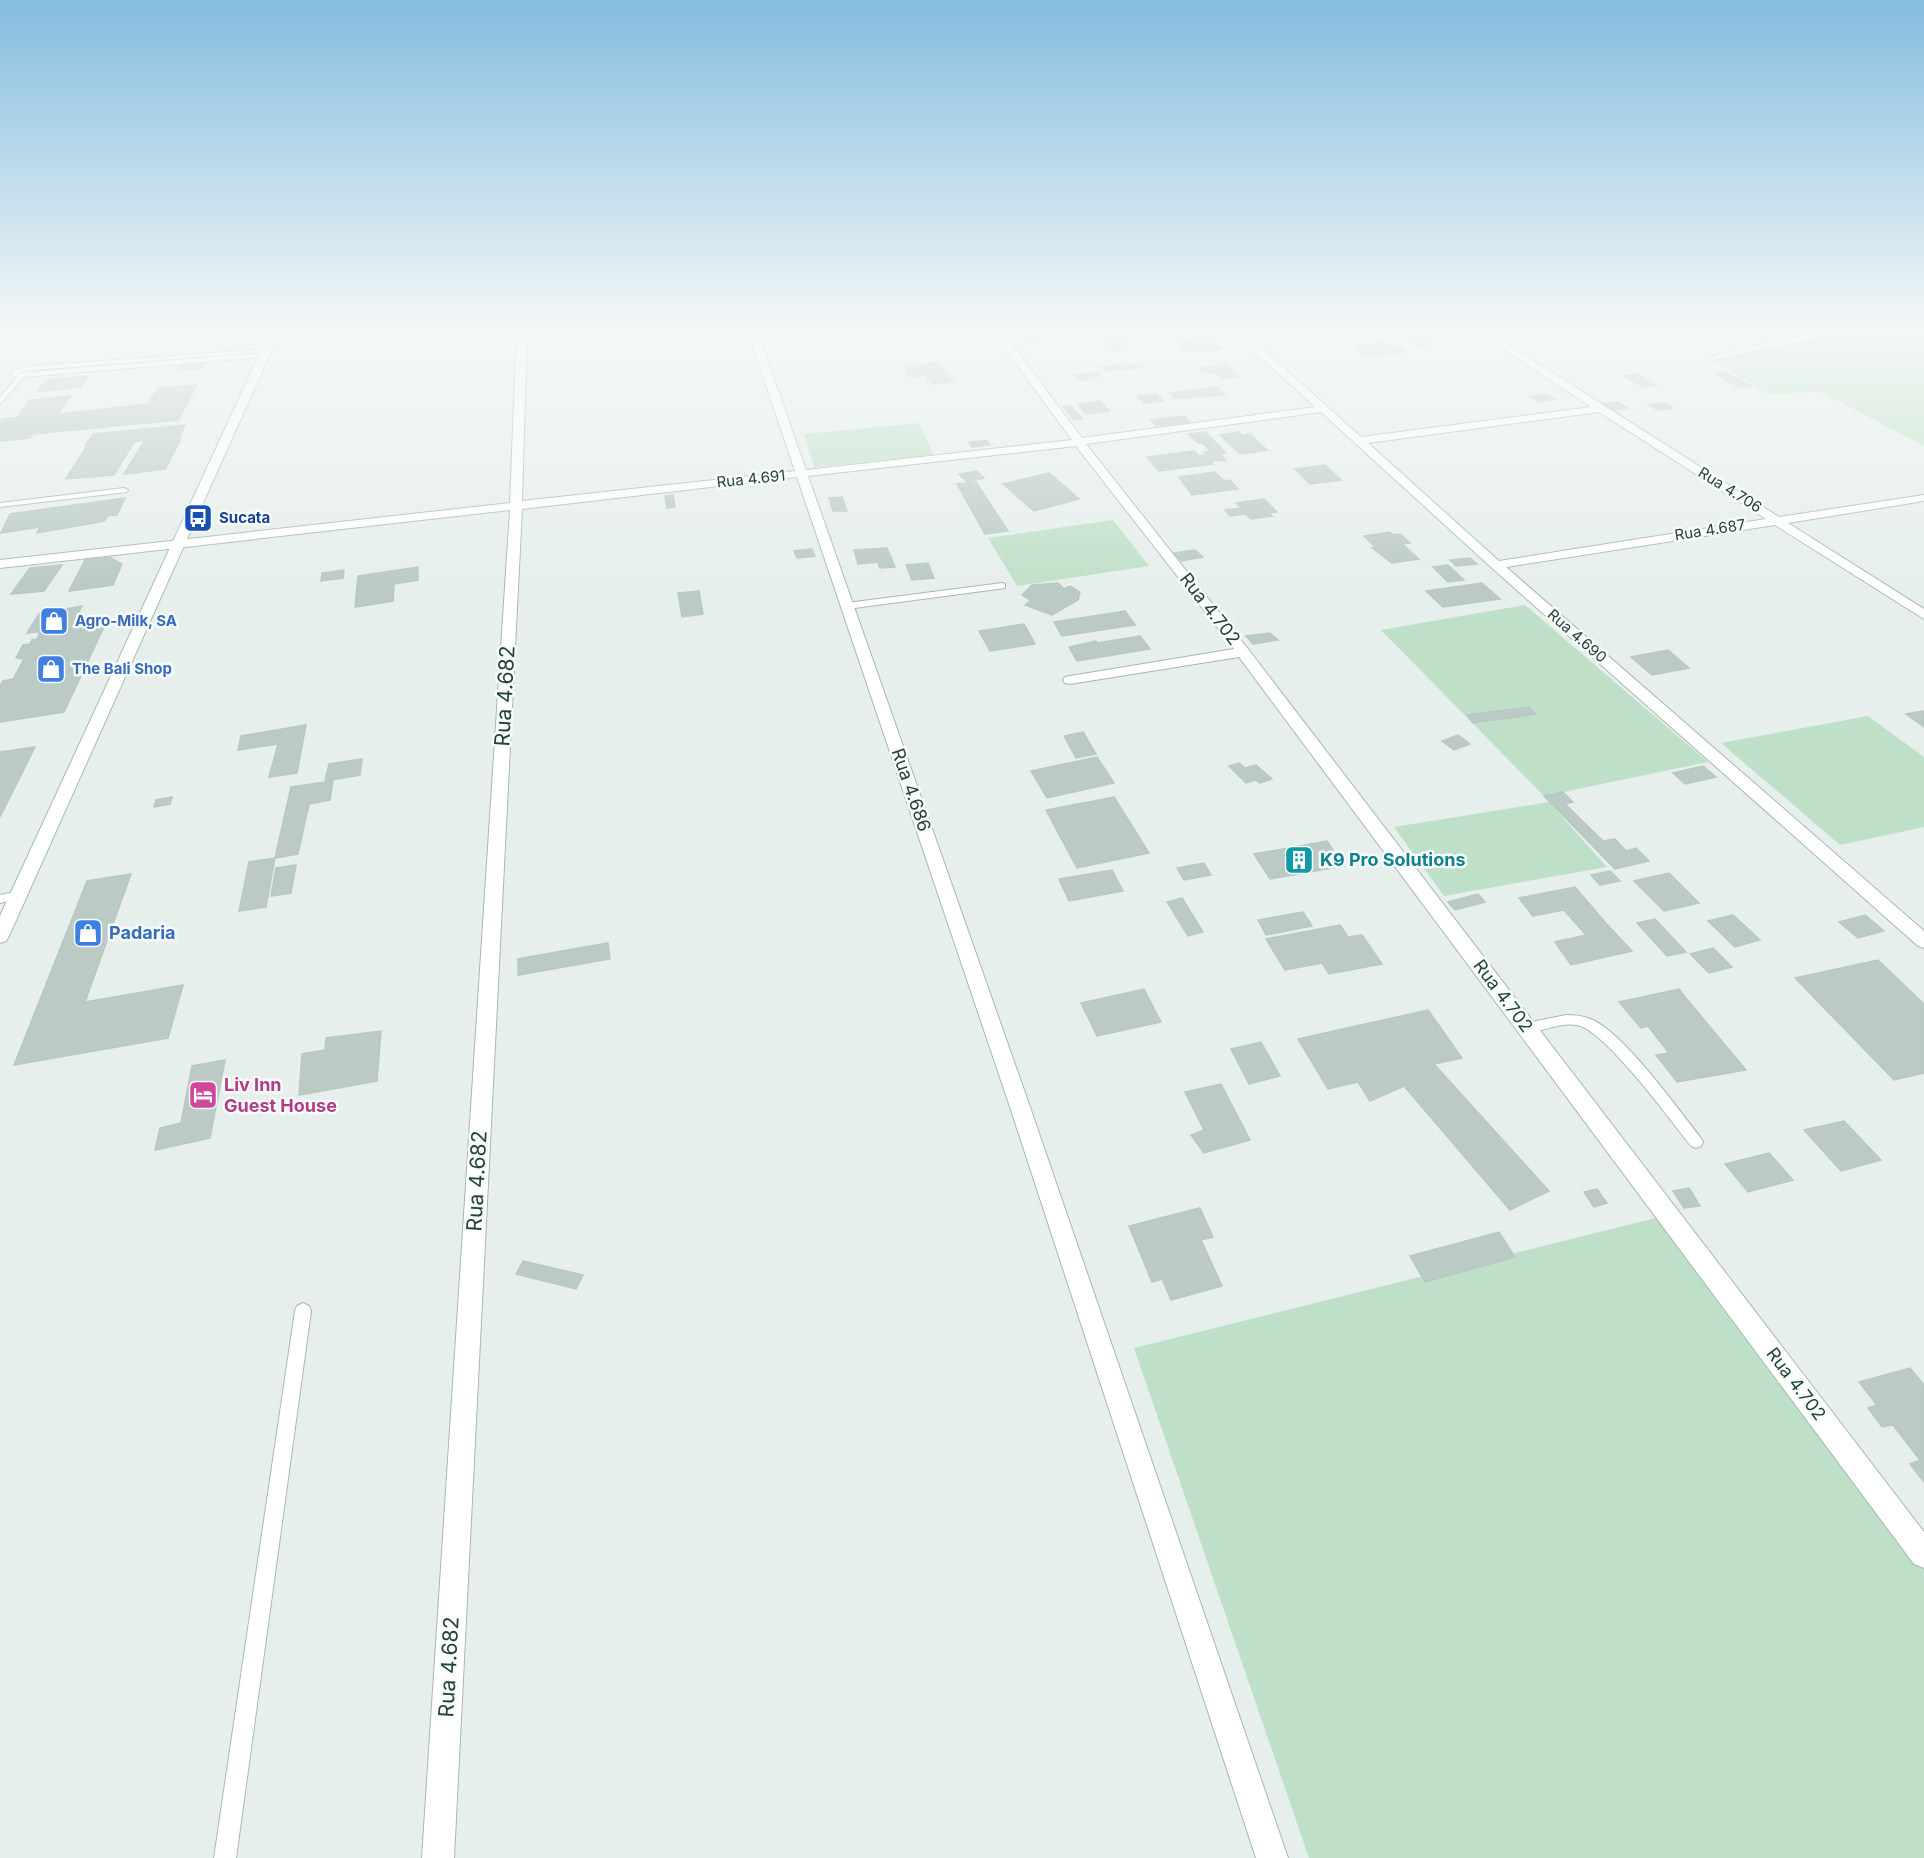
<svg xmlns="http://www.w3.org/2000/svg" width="1924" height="1858" font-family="Inter,sans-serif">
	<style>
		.green { fill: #bfe0c8 }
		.building { fill: #bbcac4; stroke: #b8c9c2; stroke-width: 1.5 }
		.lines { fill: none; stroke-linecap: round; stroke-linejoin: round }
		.service-casing { stroke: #a8b8b2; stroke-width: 2 }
		.minor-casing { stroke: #a8b8b2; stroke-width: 2 }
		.secondary-casing { stroke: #a4bbb3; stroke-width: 2 }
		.service { fill: #fff; fill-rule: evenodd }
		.minor { fill: #fff; fill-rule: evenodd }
		.secondary { fill: #fff; fill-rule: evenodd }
		.labels { text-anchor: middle; stroke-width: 5; stroke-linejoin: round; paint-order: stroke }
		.far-street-label { font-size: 15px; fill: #24423a; stroke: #f7fbf9 }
		.far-transit-label { font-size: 15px; font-weight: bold; fill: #164399; stroke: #f7fbf9; text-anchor: start }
		.far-shop-label { font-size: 15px; font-weight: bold; fill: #366cbe; stroke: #f7fbf9; text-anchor: start }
		.street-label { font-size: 18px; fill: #24423a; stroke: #f7fbf9 }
		.culture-label { font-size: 18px; font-weight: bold; fill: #0d838f; stroke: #f7fbf9; text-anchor: start }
		.shop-label { font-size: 18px; font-weight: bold; fill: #366cbe; stroke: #f7fbf9; text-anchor: start }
		.hotel-label { font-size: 18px; font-weight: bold; fill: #b23c85; stroke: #f7fbf9; text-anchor: start }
		.near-street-label { font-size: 21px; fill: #24423a; stroke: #f7fbf9 }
	</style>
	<rect width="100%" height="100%" fill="#e6efeb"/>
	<g class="green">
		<path d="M1906,328L1924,336V446L1819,391L1771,395L1711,360L1820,334Z"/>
		<path d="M919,423L934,455L814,467L804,434Z"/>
		<path d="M1113,520L1149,566L1017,586L988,538Z"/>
		<path d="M1525,605L1708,762L1544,796L1381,630Z"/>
		<path d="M1868,716L1924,757V827L1840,845L1721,743Z"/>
		<path d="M1549,802L1607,867L1444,896L1394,827Z"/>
		<path d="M1668,1215L1924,1565V1858H1309L1134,1348Z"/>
	</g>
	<g class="building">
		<path d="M1043,327H1093L1098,331L1069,336L1067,333L1056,334L1059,337L1036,339H1025L1017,330Z"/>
		<path d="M1098,327H1109L1124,341L1109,343L1101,336L1107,335Z"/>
		<path d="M1216,327L1222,333L1194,336L1187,329Z"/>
		<path d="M1412,333L1417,337L1395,339L1390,335Z"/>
		<path d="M1209,337L1223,349L1188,351L1181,347L1177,340Z"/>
		<path d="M1422,338L1431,344L1417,346L1408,340Z"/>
		<path d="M1383,342L1389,346L1364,348L1358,344Z"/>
		<path d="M1124,343L1129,348L1111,350L1106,345Z"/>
		<path d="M1398,346L1407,352L1366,357L1357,350Z"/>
		<path d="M208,359L203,368L178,370L182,362Z"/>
		<path d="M938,362L953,382L932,384L925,375L910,377L904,366Z"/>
		<path d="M1140,363L1145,367L1106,371L1101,367Z"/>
		<path d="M1227,365L1240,377L1222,379L1214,372L1204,373L1198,368Z"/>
		<path d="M1098,372L1101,376L1087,377L1089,380H1079L1075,375Z"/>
		<path d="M1727,373L1751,386L1739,387L1715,374Z"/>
		<path d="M1638,374L1657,385L1643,387L1624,376Z"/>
		<path d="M89,376L80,387L37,392L46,380Z"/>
		<path d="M197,385L178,420L33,434L30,438L0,441V422L2,419L18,417L30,400L71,396L58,414L148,404L158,388Z"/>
		<path d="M1217,387L1225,395L1174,398L1169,393Z"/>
		<path d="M1156,394L1163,401L1144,403L1138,396Z"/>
		<path d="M1545,394L1555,399L1540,402L1531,397Z"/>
		<path d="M1100,401L1109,411L1086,414L1078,404Z"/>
		<path d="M1618,402L1627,408L1614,410L1605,404Z"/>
		<path d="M1663,403L1673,408L1658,410L1648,405Z"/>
		<path d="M1063,406H1071L1082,419L1074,420Z"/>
		<path d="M1184,416L1190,422L1156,426L1151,420Z"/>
		<path d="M185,425L180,437L85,446L93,434Z"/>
		<path d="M1205,432L1226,453L1220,454L1226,460L1212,461L1204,452L1210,451L1203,443H1198L1188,434Z"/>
		<path d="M1239,432L1242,435L1250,434L1267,450L1240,454L1220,435Z"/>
		<path d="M181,439L165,469L124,474L144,441Z"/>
		<path d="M987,440L990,445L972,447L969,442Z"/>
		<path d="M134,442L114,475L66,479L87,446Z"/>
		<path d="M1194,451L1199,456L1205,455L1213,464L1159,471L1147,457Z"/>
		<path d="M1325,465L1341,480L1310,484L1295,469Z"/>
		<path d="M977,471L984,478L967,482L959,474Z"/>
		<path d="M1215,472L1224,481L1230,480L1238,489L1192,495L1179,477Z"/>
		<path d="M1049,473L1079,499L1034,511L1003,484Z"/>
		<path d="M976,482L1008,531L985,534L957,484Z"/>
		<path d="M673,495L675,507L667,508L665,496Z"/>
		<path d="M842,497L847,511H833L829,498Z"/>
		<path d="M125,498L117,515L107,516L105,521L37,533L40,527L1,533L10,514Z"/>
		<path d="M1264,499L1277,512L1269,513L1272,516L1251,519L1246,514L1230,516L1225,510L1241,508L1236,503Z"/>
		<path d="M1390,532L1393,535L1400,534L1410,543L1402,544L1419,559L1392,563L1372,548H1376L1364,536Z"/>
		<path d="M887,548L895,567L880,568L878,562L858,564L854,550Z"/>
		<path d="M812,549L815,556L797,558L794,551Z"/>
		<path d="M1195,550L1203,557L1181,561L1174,553Z"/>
		<path d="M109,557L122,564L113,585L69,591L85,560Z"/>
		<path d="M1470,558L1477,564L1456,566L1450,560Z"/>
		<path d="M928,563L934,578L912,580L906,565Z"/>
		<path d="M62,565L44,591L11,594L30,568Z"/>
		<path d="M1448,565L1464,580L1448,582L1433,567Z"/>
		<path d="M418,567V580L394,584L393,601L355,607L358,576Z"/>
		<path d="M344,570L343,578L321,581L322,573Z"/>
		<path d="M1058,583L1064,589L1070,586L1080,592L1078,600L1052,615L1025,605L1031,600L1022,595L1032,585Z"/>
		<path d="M1482,583L1500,599L1443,607L1426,591Z"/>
		<path d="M699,591L703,614L682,617L678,593Z"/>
		<path d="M82,606L70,629L27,633L39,614Z"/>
		<path d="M1125,611L1135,625L1062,636L1054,622Z"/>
		<path d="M1024,624L1035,644L990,651L979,631Z"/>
		<path d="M105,625L64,712L0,722V686L3,681L13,679L24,659L16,658L23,645L30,644L32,640L37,639L40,632Z"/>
		<path d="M1270,633L1278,640L1253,644L1246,636Z"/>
		<path d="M1140,636L1150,649L1077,661L1069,647L1096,641L1097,643Z"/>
		<path d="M1668,650L1689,668L1652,675L1631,657Z"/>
		<path d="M1529,707L1536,714L1473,723L1467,715Z"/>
		<path d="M1924,711V727L1906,714Z"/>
		<path d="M306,725L297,773L269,777L278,744L238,750L241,736Z"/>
		<path d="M1083,732L1096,754L1076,758L1064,736Z"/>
		<path d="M1458,735L1470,744L1454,750L1442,741Z"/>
		<path d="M35,747L0,817V752Z"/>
		<path d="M1097,757L1114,783L1047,798L1031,771Z"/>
		<path d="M362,759L360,775L325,781L329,764Z"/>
		<path d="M1239,763L1245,768L1256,765L1272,779L1260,783L1256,780L1246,783L1229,766Z"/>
		<path d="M1703,766L1716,777L1685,784L1673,773Z"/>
		<path d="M333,781L330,800L309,804L298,854L275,858L291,787Z"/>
		<path d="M1563,792L1573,802L1565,804L1603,841L1615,839L1626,851L1636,848L1649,861L1615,869L1544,796Z"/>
		<path d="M172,797L170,804L154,807L156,800Z"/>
		<path d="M1114,797L1149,853L1077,868L1046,810Z"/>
		<path d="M1327,841L1344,866L1270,879L1254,854Z"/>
		<path d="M275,858L266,907L239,911L249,862Z"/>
		<path d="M1204,863L1211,875L1184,880L1177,868Z"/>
		<path d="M296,865L291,893L271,896L276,868Z"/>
		<path d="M1112,870L1123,891L1069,901L1059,879Z"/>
		<path d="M1610,871L1620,881L1600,885L1591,875Z"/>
		<path d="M1669,873L1699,903L1664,911L1634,881Z"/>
		<path d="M131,874L85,1002L183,985L168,1038L14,1065L87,881Z"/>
		<path d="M1575,887L1604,921L1632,951L1571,965L1555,942L1586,935L1564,910L1533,916L1519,898Z"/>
		<path d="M1478,894L1485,902L1455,910L1448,902Z"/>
		<path d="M1182,898L1203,932L1188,936L1167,902Z"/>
		<path d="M1303,912L1312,926L1266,935L1258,920Z"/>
		<path d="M1733,915L1760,940L1735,947L1708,921Z"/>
		<path d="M1865,915L1884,931L1858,938L1839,922Z"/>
		<path d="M1655,919L1686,952L1667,956L1637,923Z"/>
		<path d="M1340,925L1348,937L1362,935L1382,964L1329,974L1322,963L1285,970L1266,939Z"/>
		<path d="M608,943L610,959L518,975V959Z"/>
		<path d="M1713,948L1732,967L1709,973L1690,954Z"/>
		<path d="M1878,960L1924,1004V1073L1894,1080L1795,978Z"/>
		<path d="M1144,989L1161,1022L1097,1036L1081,1003Z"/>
		<path d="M1679,989L1685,997L1746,1070L1677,1082L1656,1055L1669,1053L1648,1026L1641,1028L1619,1002Z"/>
		<path d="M1428,1010L1462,1058L1434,1064L1549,1191L1510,1210L1404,1086L1370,1101L1358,1082L1328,1089L1298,1039Z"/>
		<path d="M381,1031L377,1081L299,1095L302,1054L325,1050L326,1038Z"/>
		<path d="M1261,1042L1280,1076L1249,1084L1231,1049Z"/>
		<path d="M225,1060L210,1138L155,1150L160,1128L181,1123L192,1066Z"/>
		<path d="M1221,1084L1250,1140L1204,1153L1191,1135L1204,1130L1185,1092Z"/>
		<path d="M1844,1121L1881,1160L1841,1171L1804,1130Z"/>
		<path d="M1769,1153L1793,1180L1748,1192L1725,1164Z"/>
		<path d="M1689,1188L1700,1206L1684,1208L1673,1191Z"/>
		<path d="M1597,1189L1607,1203L1594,1207L1584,1192Z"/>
		<path d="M1200,1208L1213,1237L1201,1240L1222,1286L1171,1300L1162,1279L1152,1282L1129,1226Z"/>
		<path d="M1499,1232L1515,1257L1425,1282L1410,1256Z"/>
		<path d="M523,1261L583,1275L576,1289L516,1274Z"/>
		<path d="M1910,1368L1924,1385V1482L1910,1464L1920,1460L1893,1425L1882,1427L1868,1408L1877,1405L1859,1382Z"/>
	</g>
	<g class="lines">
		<g class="service-casing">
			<g id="service">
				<path d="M268,349L269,350L266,352L32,370L18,373L263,353L266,355L263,357L24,377L0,404V398L17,377L13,376L12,371L32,366Z"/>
				<path d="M124,488L128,490L127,492L0,507V503Z"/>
				<path d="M1002,583L1005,584V588L847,609L843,606L847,603Z"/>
				<path d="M19,891L25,895L23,898L0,903V895Z"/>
				<path d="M1566,1015C1576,1015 1584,1016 1593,1020C1626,1036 1677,1108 1701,1138L1703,1142L1701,1146L1696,1148L1691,1146C1671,1121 1605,1030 1577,1025C1562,1022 1542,1031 1527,1033L1522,1032L1521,1028L1522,1024L1527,1023Z"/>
				<path d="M303,1303L309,1306L311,1311L236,1858H214L295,1311L297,1306Z"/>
			</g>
		</g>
		<g class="minor-casing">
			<g id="minor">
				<path d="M517,327H527L522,501L795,471L746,327H756L806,470L1072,440L989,327H999L1082,438L1315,407L1228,327H1238L1361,437L1591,407L1470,327H1481L1779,517L1924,495V501L1788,523L1924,609V619L1775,525L1506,567L1924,931V948L1918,946L1492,568L1321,412L1086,444L1248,649L1924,1532V1568L1914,1564L1239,657L1070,684L1065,683L1063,680L1065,677L1070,676L1234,649L1076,446L808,476L1030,1107L1288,1858H1256L1010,1107L797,477L522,509L454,1858H422L510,510L0,568V560L510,503ZM1599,412L1766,519L1499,561L1368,443Z"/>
				<path d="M1861,327H1895L1890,330L1826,336L1717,359L1712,356L1826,330Z"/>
				<path d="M1913,327H1924V333Z"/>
			</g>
		</g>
		<g class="secondary-casing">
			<path id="secondary" d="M272,327H282L9,936L6,941L0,943V916Z"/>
		</g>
		<use href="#service" class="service"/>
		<use href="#minor" class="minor"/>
		<use href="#secondary" class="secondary"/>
	</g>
	<linearGradient id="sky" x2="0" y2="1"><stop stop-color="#84bce0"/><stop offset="0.56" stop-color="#f4f8f6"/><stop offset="1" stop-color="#f4f8f6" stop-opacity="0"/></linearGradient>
	<rect width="1924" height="587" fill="url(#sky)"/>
	<defs>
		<g id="bus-square" transform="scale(1.5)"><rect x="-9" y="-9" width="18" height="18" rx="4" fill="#1a4fb4" stroke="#f7fbf9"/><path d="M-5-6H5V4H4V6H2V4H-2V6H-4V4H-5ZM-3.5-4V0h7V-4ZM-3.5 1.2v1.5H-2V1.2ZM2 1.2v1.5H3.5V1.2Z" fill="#fff"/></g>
		<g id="shop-square" transform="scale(1.5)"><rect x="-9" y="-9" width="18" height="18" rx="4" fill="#3f7fe0" stroke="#f7fbf9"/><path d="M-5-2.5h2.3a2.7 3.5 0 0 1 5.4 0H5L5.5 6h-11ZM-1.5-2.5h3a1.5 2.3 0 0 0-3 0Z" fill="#fff"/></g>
		<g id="building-square" transform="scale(1.5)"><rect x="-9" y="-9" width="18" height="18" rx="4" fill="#0f9aa8" stroke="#f7fbf9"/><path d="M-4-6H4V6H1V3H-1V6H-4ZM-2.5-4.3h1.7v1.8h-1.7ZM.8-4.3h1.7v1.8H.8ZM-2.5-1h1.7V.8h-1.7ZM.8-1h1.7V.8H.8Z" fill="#fff"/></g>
		<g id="hotel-square" transform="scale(1.5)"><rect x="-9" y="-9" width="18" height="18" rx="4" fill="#d1479c" stroke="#f7fbf9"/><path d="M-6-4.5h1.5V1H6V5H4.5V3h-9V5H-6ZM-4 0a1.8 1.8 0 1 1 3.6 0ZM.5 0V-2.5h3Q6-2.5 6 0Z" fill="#fff"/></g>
	</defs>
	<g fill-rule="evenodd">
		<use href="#bus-square" x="198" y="518"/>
		<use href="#shop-square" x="54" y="621"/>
		<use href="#shop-square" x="51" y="669"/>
		<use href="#building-square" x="1299" y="860"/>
		<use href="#shop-square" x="88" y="933"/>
		<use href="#hotel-square" x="203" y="1095"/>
	</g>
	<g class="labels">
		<g class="far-street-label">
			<text transform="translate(751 479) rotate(-6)" y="5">Rua 4.691</text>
			<text transform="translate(1730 490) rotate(32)" y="5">Rua 4.706</text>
			<text transform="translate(1710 530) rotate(-9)" y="5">Rua 4.687</text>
			<text transform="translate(1577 636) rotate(41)" y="5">Rua 4.690</text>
		</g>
		<g class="far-transit-label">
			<text x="219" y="523">Sucata</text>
		</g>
		<g class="far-shop-label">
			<text x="75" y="626">Agro-Milk, SA</text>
			<text x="72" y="674">The Bali Shop</text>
		</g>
		<g class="street-label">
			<text transform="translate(1210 609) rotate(52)" y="6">Rua 4.702</text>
			<text transform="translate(911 790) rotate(71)" y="6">Rua 4.686</text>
			<text transform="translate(1503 996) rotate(53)" y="6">Rua 4.702</text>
			<text transform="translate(1796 1384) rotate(53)" y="6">Rua 4.702</text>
		</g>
		<g class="culture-label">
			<text x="1320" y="866">K9 Pro Solutions</text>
		</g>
		<g class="shop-label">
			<text x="109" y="939">Padaria</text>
		</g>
		<g class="hotel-label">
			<text x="224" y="1091">Liv Inn<tspan x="224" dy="21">Guest House</tspan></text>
		</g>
		<g class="near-street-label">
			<text transform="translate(505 696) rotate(-87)" y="7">Rua 4.682</text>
			<text transform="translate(477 1181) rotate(-87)" y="7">Rua 4.682</text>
			<text transform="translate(449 1667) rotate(-87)" y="7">Rua 4.682</text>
		</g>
	</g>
</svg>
